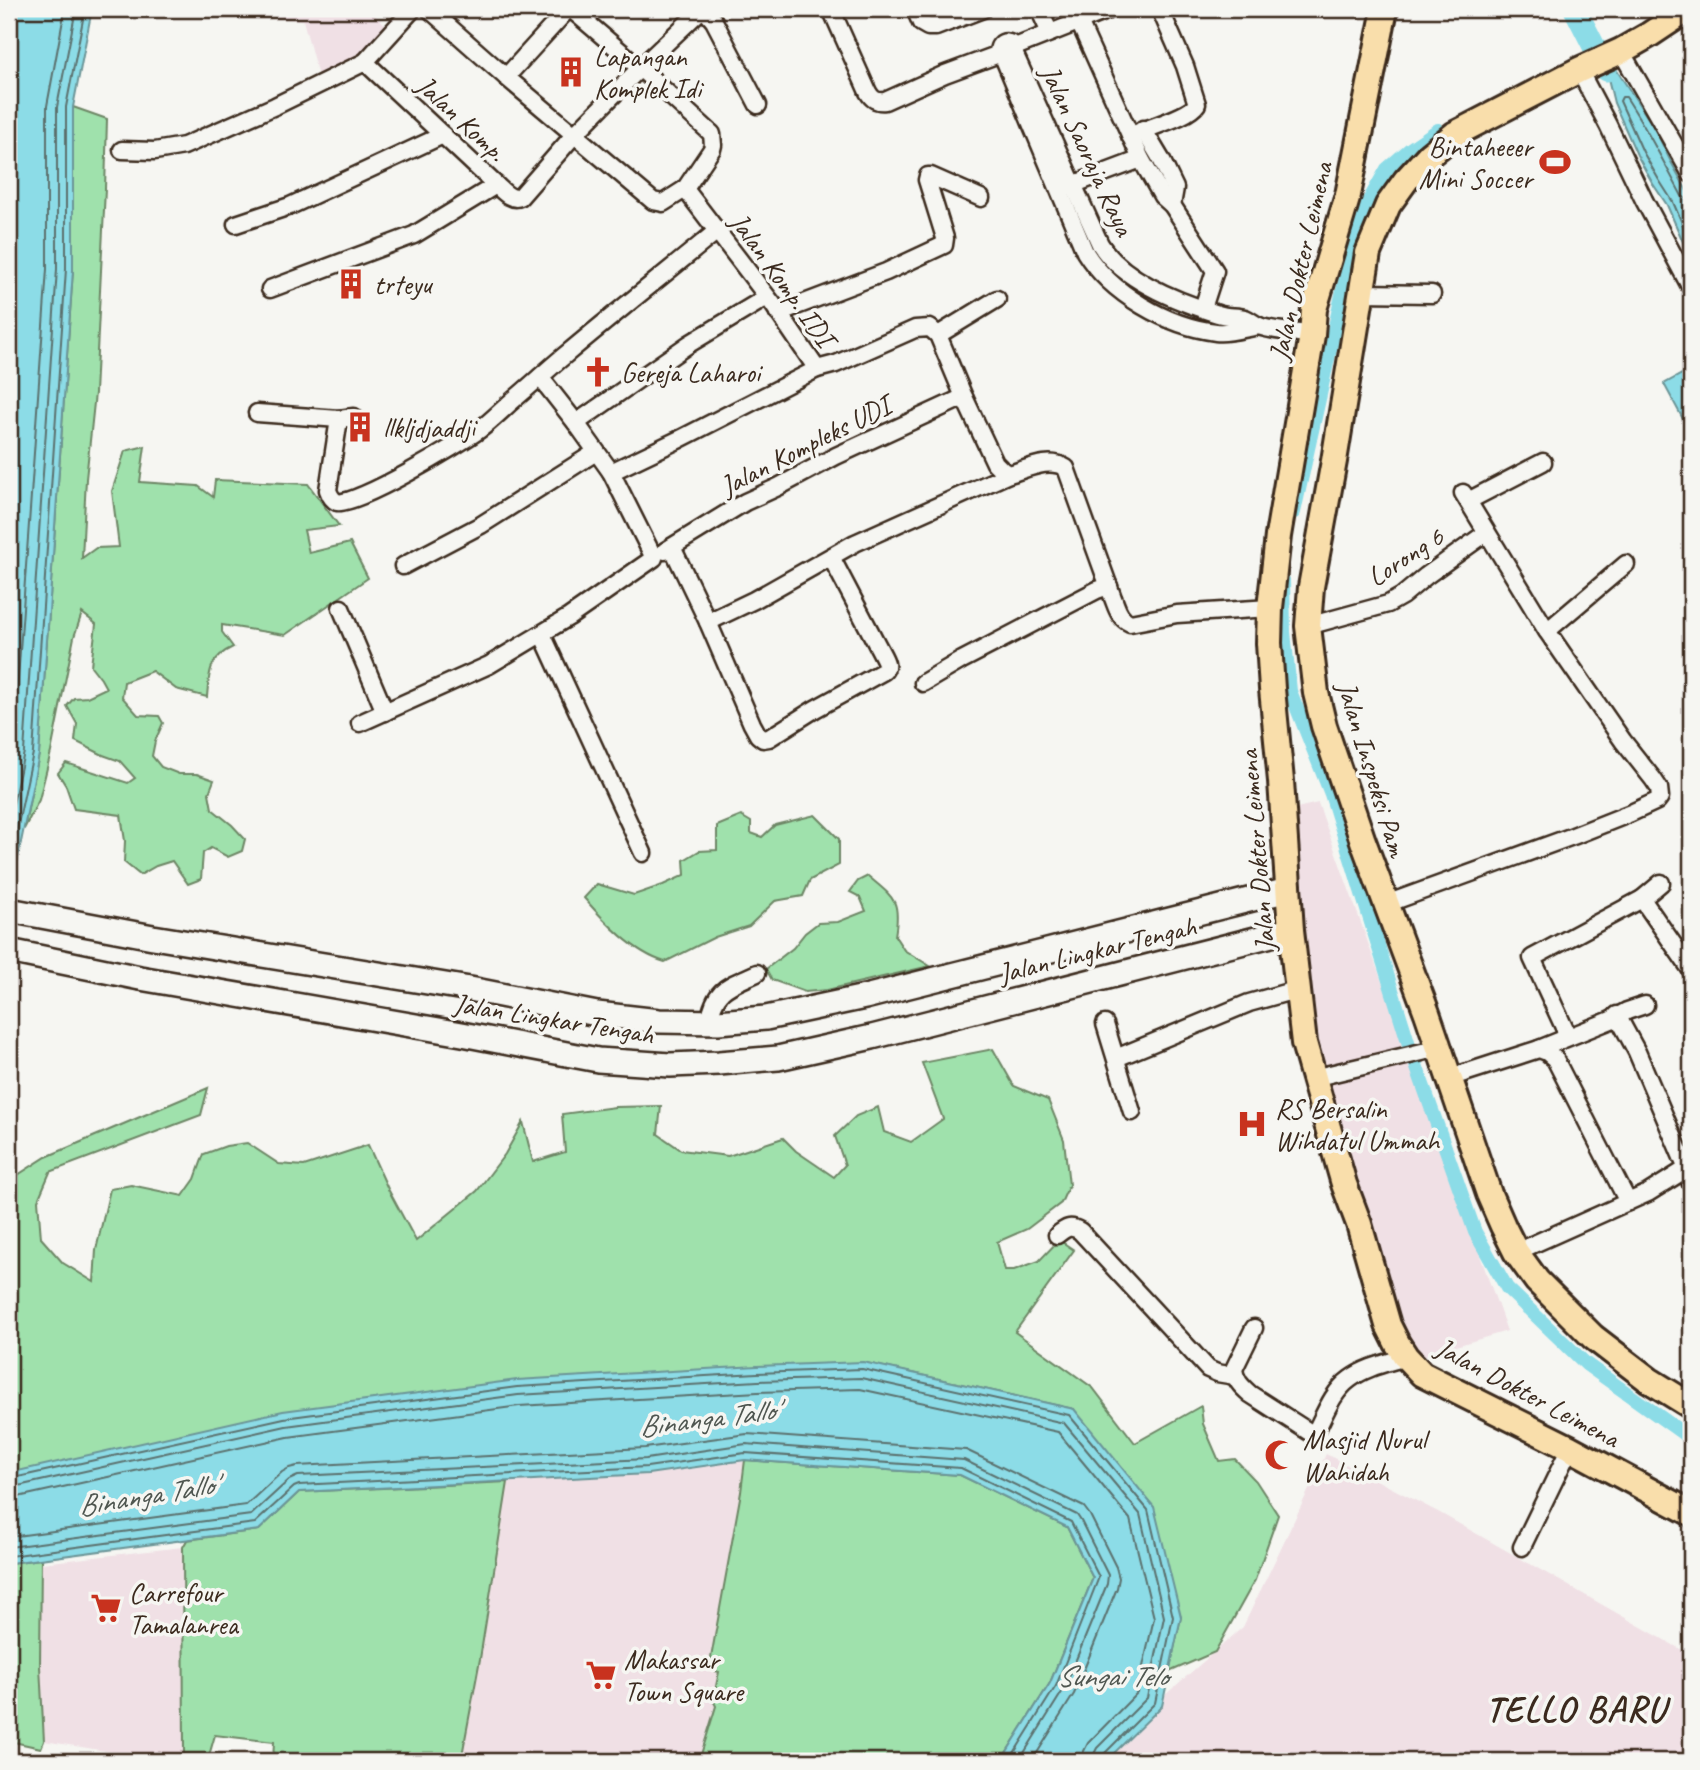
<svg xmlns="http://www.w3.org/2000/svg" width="1700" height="1770" font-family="Caveat,sans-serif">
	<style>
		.built { fill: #f0e0e5 }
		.green { fill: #9fe1ac; stroke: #6d8665; stroke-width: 2 }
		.water { fill: #8cdce7; stroke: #6c9597; stroke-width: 2 }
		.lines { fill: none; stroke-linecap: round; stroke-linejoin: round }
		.shore { stroke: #5b716e; stroke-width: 2 }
		.canal { stroke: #8cdce7; stroke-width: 14 }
		.river { stroke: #8cdce7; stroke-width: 23 }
		.street-casing { stroke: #3b2a1e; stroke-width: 21 }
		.secondary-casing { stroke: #3b2a1e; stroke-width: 28 }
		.primary-casing { stroke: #3b2a1e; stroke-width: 30 }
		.street { stroke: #f6f6f2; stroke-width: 16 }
		.secondary { stroke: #f6f6f2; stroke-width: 23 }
		.primary { stroke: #f9deab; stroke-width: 24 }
		.labels { text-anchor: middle; stroke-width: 7; stroke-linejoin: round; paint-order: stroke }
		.poi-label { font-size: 28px; fill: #3b2a1e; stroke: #f6f6f2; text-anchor: start }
		.street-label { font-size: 28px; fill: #3b2a1e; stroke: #f6f6f2 }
		.water-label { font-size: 30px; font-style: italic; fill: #4f5650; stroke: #f6f6f2 }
		.district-label { font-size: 35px; font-weight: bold; letter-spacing: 2px; fill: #3b2a1e; stroke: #f6f6f2 }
	</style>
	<rect width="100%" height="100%" fill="#f6f6f2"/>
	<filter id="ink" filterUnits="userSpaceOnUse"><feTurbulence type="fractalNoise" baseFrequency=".0143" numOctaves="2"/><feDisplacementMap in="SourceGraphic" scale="14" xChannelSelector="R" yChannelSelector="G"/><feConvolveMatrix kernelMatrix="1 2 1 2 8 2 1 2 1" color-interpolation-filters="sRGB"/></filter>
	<g filter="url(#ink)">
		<g class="built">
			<path d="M277,9H367L385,24L356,64L318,76L303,20L276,18Z"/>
			<path d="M1318,803L1507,1331L1415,1358L1327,1094L1311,992L1288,810Z"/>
			<path d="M1326,1454L1440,1513L1691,1655V1761H1096L1117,1737L1243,1627Z"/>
			<path d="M745,1460L738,1512L709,1669L719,1672L713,1700L716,1706L699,1761H461L480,1659L508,1482L648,1474Z"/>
			<path d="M183,1547L184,1761H162L149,1758L44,1741L40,1666L42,1563Z"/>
		</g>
		<g class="green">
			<path d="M73,107L107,119L105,189L95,393L86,479L82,558L96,548L119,547L112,491L125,451L145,446L140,482L198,486L213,497L215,480L308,484L339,526L304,530L309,553L350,543L368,578L285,635L222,625V632L233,647C209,658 209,672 207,697L176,689L152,671L124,682L122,697L138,715L159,716L163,723L155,741L152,756L161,767L179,774H197L214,780L209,793L212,809L232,825L245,839L242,851L228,857L211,848L203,853L201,879L188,884L172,861L156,866L140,875L124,862L125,841L121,815L74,809L66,786L58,773L66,763L128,783L135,778L120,761L103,755L75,741L77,724L67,706L74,698L87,697L106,688L101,679L91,666L96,624L82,613L74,637L51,752L39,800L24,829L39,754L73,270Z"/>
			<path d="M815,815L839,839V865L810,880L803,896L775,901L749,926L715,937L665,962C634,953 605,922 584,898L597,884L634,895L663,885L685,875L684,860L699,851L717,850V826L741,816L751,822V833L762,837L775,825Z"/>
			<path d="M868,876C894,898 901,900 895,936L904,950L930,966L827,990L805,992L772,980L766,969L793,948L805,933L818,923L838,922L866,911L860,897L850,892L858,881Z"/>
			<path d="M993,1049L1014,1086L1048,1100L1064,1140L1069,1185L1061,1203L1027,1229L997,1242L1005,1270H1014L1039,1261L1059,1240L1074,1250L1015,1332L1093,1388L1135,1443L1201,1406L1203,1424L1219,1461L1235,1459L1256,1481L1278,1515L1255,1580L1215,1652L1169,1672L1181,1617L1074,1409L866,1363L9,1473V1242L14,1211L10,1180L46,1157L208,1088L201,1115L50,1172L38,1200L41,1238L63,1263L94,1282L96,1250L110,1189L131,1185L183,1196L195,1179L204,1154L226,1146L247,1143L279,1164L304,1166L368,1145L388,1189L416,1241L477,1191L505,1154L523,1122L533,1162L565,1152L562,1114L615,1107L661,1106L658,1134L681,1150L728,1156L783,1138L796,1151L834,1177L845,1165L835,1136L856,1116L878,1107L884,1132L911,1142L943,1119L922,1063Z"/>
			<path d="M745,1460L960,1475L1067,1527L1093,1578L1050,1683L1001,1761H699L716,1706L713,1700L719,1672L709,1669L741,1492Z"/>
			<path d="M508,1482L480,1659L461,1761H273L274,1742L215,1735L208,1759L184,1754L183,1547L187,1540L259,1530L299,1492Z"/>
			<path d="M41,1559L40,1666L44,1741L41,1748L9,1741V1563Z"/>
		</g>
		<g class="water">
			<path d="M9,9H92L73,107V270L39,754L9,901Z"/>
			<path d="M1614,66L1655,129L1670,160L1691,198V260L1667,205L1653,184L1637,155L1614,103L1606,70Z"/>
			<path d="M1691,369V432H1690L1664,384Z"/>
			<path d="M863,1362L1074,1409L1154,1507L1181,1617L1162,1706L1106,1761H1001L1050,1683L1093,1578L1067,1527L960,1475L745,1460L648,1474L299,1492L259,1530L9,1563V1473L283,1411L517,1380L757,1366Z"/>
		</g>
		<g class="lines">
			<g class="shore">
				<path d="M1691,200L1687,199L1682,196C1664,163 1647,129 1626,97H1622L1620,101L1643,152L1659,180L1673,202L1691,244"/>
				<path d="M9,772L13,750L47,269V106L65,9"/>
				<path d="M9,823L24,752L57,269V107L76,9"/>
				<path d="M9,867L33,753L66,269V107L85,9"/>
				<path d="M9,1479L284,1418L517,1387L757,1373L862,1369L1069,1415L1148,1510L1173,1617L1155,1703L1104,1754L1102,1761"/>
				<path d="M9,1488L286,1426L518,1395L758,1381L861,1378L1064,1423L1140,1514L1164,1617L1147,1698L1097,1748L1094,1754L1093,1761"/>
				<path d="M9,1499L288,1437L519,1406L758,1392L860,1389L1058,1432L1130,1519L1154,1618L1137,1693L1088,1743L1083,1753L1082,1761"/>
				<path d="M9,1537L246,1505L282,1472L289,1468L297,1466L645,1448L747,1434L966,1450L1084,1507L1090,1515L1116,1567L1119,1578L1117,1588L1074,1694L1032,1761"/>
				<path d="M9,1547L251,1515L289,1480L298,1476L646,1459L746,1444L964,1460L1077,1515L1081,1521L1108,1575L1107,1584L1064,1689L1019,1761"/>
				<path d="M9,1556L255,1523L294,1487L299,1485L647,1467L745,1453L961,1468L1071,1522L1099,1577L1056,1686L1009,1761"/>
			</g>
			<g class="canal">
				<path d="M1294,512L1359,218L1387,169L1410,149L1438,130"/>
				<path d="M1283,580L1284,632L1290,691L1331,794L1410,1048L1475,1232L1507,1288L1586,1364L1691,1439"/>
			</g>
			<path class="river" d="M1575,9L1606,70"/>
			<g class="street-casing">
				<g id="street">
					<path d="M413,9L365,62L496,185C503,191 511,201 520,197L574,135L640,68L702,9"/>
					<path d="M429,9L506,77L653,201L663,203L685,189L712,149L713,145L712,134L640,68L571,9"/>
					<path d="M704,9L714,21L758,105"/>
					<path d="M831,9L868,92C872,99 876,102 885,101L945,74L999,54"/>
					<path d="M915,9L921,23L928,27H936L983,9"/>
					<path d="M1039,9L1050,33"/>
					<path d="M1079,22L1141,159L1162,196L1172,205L1215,271L1203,308"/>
					<path d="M1015,47L1111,9"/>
					<path d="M1621,51L1691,174"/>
					<path d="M1015,55L1100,244C1122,280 1179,302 1218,314C1226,317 1236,316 1245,318C1250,320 1254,324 1259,326C1271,331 1297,332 1312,335"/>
					<path d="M1004,59H1009L1015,55V47C1004,35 991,49 1004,59L1085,252C1111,294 1167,326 1216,332C1229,334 1245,328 1259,326"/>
					<path d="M1579,70L1608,125L1644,200L1691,288"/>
					<path d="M506,77L568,9"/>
					<path d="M1143,129L1161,159L1175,188L1172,205"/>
					<path d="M1130,136C1147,127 1188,118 1197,104L1185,66L1160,9"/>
					<path d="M122,150L155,151L184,146L275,106L365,62"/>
					<path d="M1064,188L1141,159"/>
					<path d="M685,189L772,303L817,369"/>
					<path d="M236,224L290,206L443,135"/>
					<path d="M270,289L414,235L496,185"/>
					<path d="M1361,293L1432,294"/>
					<path d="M778,313L886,272L944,245L945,238L927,180L928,176H931L981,198"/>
					<path d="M938,335L997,299"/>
					<path d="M257,413L339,419L354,417"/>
					<path d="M339,419L328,490C330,496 332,500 337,502C355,507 461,443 479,430C490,422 501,411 511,402C529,387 546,371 564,356C614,314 666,273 717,231"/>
					<path d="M576,423L689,344L767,297"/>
					<path d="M611,472L680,439L817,369L836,364L915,329L930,328L938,335L964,397L995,463L1003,471L1009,474C1027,469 1049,457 1066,468L1113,598C1117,608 1119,618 1130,623L1177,614L1270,608"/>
					<path d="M1468,501L1543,462"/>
					<path d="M672,547L708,622L752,724L758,735L763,739L769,738L815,709L884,671C888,666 886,662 883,656L831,557"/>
					<path d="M665,551L745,502L778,487L836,456L964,397"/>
					<path d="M403,566L481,525L596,452"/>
					<path d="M341,608L385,712"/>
					<path d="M708,622L754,600L855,543L1009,474"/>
					<path d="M1308,626L1388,604L1402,596L1426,576L1486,533"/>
					<path d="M1547,631L1626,564"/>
					<path d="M542,634L643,853"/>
					<path d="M923,683L962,660L1097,590L1109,586"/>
					<path d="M360,723L489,665L569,617L654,558L611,472L576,423L540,377"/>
					<path d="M1642,899L1691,970"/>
					<path d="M1386,904L1573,836L1631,813L1657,801L1660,797L1659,788L1653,779L1623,741L1547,631L1463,493"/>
					<path d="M1617,1015L1637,1052L1687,1169L1691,1184"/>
					<path d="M709,1022C715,987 729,986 757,973"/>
					<path d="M1105,1024L1132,1112"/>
					<path d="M1568,1036L1532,958L1642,899L1661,883"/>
					<path d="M1539,1049L1611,1020L1627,1011L1645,1005"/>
					<path d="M1116,1058L1249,1003L1299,989"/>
					<path d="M1313,1078L1439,1048"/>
					<path d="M1449,1078L1539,1049L1547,1052L1555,1059L1628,1202"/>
					<path d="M1057,1235C1066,1228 1070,1225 1080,1231L1208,1369L1217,1373L1235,1376"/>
					<path d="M1516,1252L1648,1193L1691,1166"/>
					<path d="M1254,1328L1234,1369C1235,1380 1241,1386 1250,1394L1314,1435C1324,1416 1332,1392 1350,1379C1366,1367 1387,1363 1406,1357"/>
					<path d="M1522,1547L1570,1448"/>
				</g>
			</g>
			<g class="secondary-casing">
				<g id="secondary">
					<path d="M9,910L153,937L470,989L597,1014L659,1021L718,1022L766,1018L865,997L1288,890"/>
					<path d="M9,951L140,978L462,1034L598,1060L670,1065L719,1063L778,1058L872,1037L1291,930"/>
				</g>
			</g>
			<g class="primary-casing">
				<g id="primary">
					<path d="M1385,9L1348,195L1314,309L1312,335L1278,536L1270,608L1269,643L1272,689L1281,781L1291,930L1304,1043L1344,1184L1359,1224L1388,1325L1397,1343L1406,1357L1422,1374L1570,1448L1691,1513"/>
					<path d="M1688,9L1649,35L1621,51L1579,70L1455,134L1429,155L1406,180L1388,205L1368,253L1334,461L1311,587L1308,626L1316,693L1324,726L1363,841L1427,1013L1489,1194L1503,1226L1516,1252L1537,1281L1593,1337L1649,1380L1691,1406"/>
				</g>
			</g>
			<use href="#street" class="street"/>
			<use href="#secondary" class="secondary"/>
			<use href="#primary" class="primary"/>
		</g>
	</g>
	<defs>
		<g id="building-bare" transform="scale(2.415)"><path d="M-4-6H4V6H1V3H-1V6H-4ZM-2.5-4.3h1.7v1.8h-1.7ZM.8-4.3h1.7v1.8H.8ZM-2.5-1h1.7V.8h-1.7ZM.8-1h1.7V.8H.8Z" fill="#c8321e" stroke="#f6f6f2" stroke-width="2.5" paint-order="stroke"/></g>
		<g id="stadium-bare" transform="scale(2.415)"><path d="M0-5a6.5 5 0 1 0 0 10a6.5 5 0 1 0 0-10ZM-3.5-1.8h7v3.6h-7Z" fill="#c8321e" stroke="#f6f6f2" stroke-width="2.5" paint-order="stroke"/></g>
		<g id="church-bare" transform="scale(2.415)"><path d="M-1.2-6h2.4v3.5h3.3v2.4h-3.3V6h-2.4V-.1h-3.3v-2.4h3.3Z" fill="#c8321e" stroke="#f6f6f2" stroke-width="2.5" paint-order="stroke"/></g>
		<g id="hospital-bare" transform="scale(2.415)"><path d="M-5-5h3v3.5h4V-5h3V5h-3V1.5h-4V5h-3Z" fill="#c8321e" stroke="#f6f6f2" stroke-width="2.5" paint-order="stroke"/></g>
		<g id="mosque-bare" transform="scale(2.415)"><path d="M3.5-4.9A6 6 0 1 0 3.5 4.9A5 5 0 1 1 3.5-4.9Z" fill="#c8321e" stroke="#f6f6f2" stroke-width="2.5" paint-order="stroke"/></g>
		<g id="supermarket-bare" transform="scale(2.415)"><path d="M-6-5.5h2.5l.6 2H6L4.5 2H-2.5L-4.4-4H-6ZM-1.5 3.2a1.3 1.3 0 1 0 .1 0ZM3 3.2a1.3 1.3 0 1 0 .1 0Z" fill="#c8321e" stroke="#f6f6f2" stroke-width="2.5" paint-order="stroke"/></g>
	</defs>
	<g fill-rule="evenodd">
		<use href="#building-bare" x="571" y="72"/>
		<use href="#stadium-bare" x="1555" y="162"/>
		<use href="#building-bare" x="351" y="284"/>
		<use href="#church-bare" x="598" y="372"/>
		<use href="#building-bare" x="360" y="427"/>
		<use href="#hospital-bare" x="1252" y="1124"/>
		<use href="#mosque-bare" x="1280" y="1455"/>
		<use href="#supermarket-bare" x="106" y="1608"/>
		<use href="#supermarket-bare" x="601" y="1675"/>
	</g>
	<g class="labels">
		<g class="poi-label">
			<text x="594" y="66">Lapangan<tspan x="594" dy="32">Komplek Idi</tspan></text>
			<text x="1532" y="156" text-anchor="end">Bintaheeer<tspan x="1532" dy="32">Mini Soccer</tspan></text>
			<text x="374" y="294">trteyu</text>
			<text x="621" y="382">Gereja Laharoi</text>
			<text x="383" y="437">llkljdjaddji</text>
			<text x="1275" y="1118">RS Bersalin<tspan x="1275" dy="32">Wihdatul Ummah</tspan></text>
			<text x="1303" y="1449">Masjid Nurul<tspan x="1303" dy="32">Wahidah</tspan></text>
			<text x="129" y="1602">Carrefour<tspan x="129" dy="32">Tamalanrea</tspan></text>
			<text x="624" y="1669">Makassar<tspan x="624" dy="32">Town Square</tspan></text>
		</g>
		<g class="street-label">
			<text transform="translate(462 118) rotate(43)" y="10">Jalan Komp.</text>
			<text transform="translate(1088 150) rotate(65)" y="10">Jalan Saoraja Raya</text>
			<text transform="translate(1300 261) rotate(-77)" y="10">Jalan Dokter Leimena</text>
			<text transform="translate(783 279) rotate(54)" y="10">Jalan Komp. IDI</text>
			<text transform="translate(805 445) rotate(-27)" y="10">Jalan Kompleks UDI</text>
			<text transform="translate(1405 556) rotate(-33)" y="10">Lorong 6</text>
			<text transform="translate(1373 769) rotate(73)" y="10">Jalan Inspeksi Pam</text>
			<text transform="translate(1256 851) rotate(-95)" y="10">Jalan Dokter Leimena</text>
			<text transform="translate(1097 949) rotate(-14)" y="10">Jalan Lingkar Tengah</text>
			<text transform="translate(554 1018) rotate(9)" y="10">Jalan Lingkar Tengah</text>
			<text transform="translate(1528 1392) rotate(28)" y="10">Jalan Dokter Leimena</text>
		</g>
		<g class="water-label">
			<text transform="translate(708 1418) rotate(-7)" y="10">Binanga Tallo'</text>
			<text transform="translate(147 1495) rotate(-9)" y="10">Binanga Tallo'</text>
			<text x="1112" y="1686">Sungai Telo</text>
		</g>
		<g class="district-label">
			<text x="1576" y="1721">TELLO BARU</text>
		</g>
	</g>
	<rect width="1700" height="1770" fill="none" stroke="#f6f6f2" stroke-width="35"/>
	<rect x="18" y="18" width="1665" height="1735" fill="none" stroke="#3b2a1e" stroke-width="2.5" filter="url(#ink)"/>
</svg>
